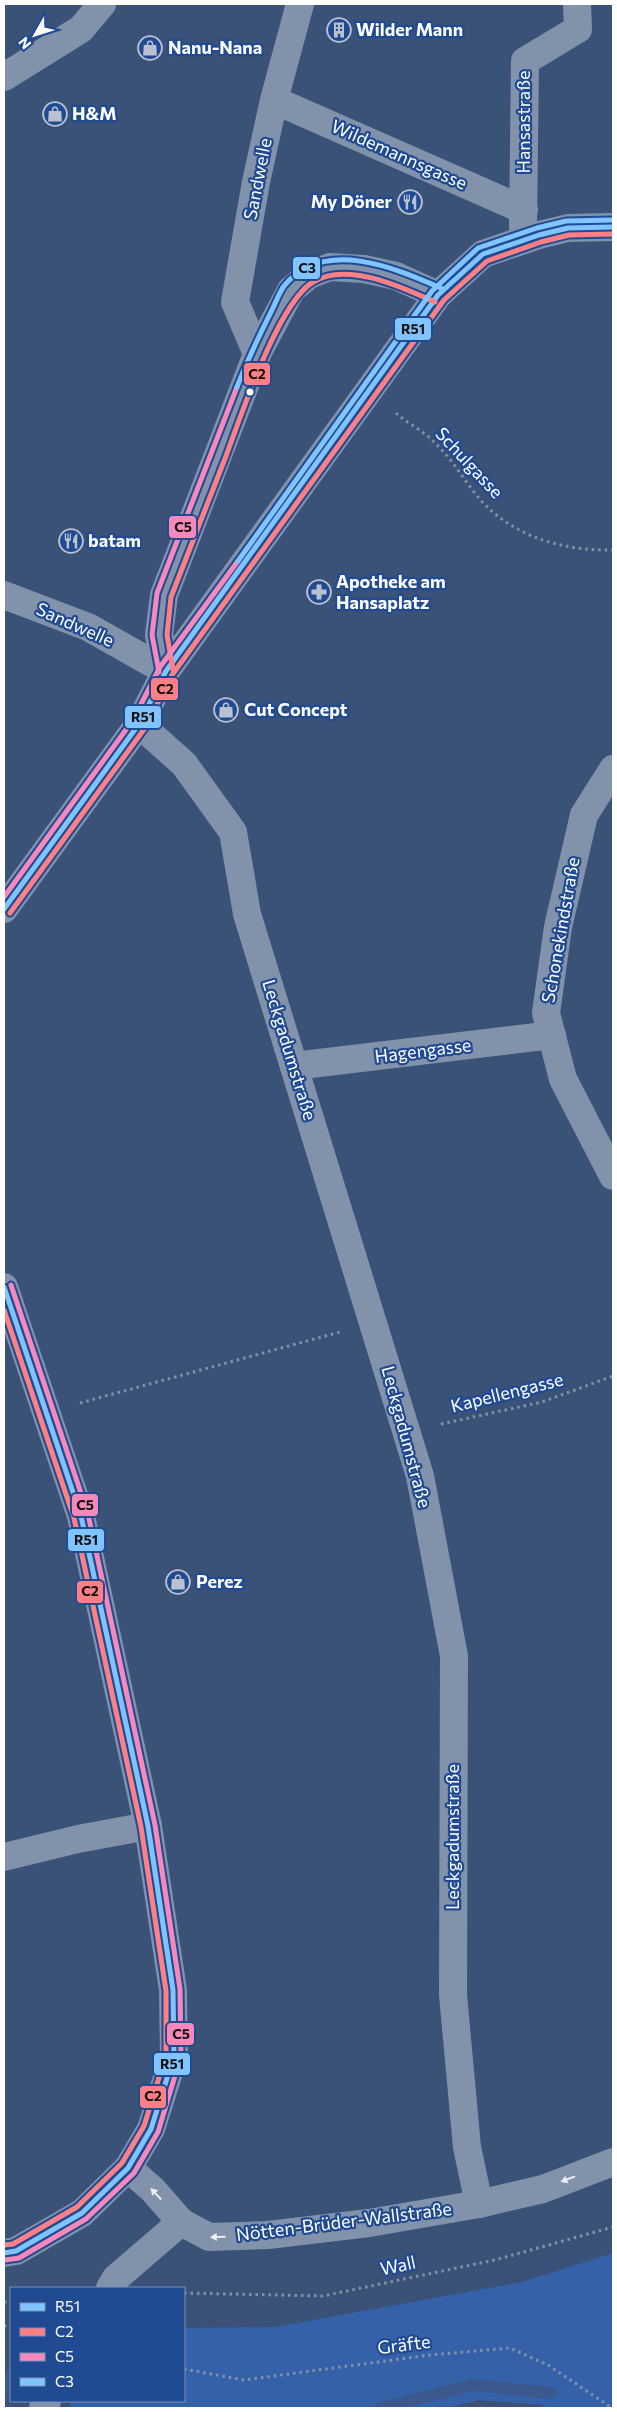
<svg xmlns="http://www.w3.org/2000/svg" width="617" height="2412" font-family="Commissioner,sans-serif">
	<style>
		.green { fill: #3561a8 }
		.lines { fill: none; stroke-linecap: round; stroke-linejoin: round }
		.stream { stroke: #3b598c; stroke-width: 12 }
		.path { stroke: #8292ab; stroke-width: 3; stroke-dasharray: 2.5 4; stroke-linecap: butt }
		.minor { stroke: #8292ab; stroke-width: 28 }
		.bus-1-casing { stroke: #204b92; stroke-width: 9 }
		.bus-2-casing { stroke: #204b92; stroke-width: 9 }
		.bus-3-casing { stroke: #204b92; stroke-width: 9 }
		.bus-4-casing { stroke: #204b92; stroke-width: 9 }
		.bus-1 { stroke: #80c4ff; stroke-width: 5 }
		.bus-2 { stroke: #ff8084; stroke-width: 5 }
		.bus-3 { stroke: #f689b9; stroke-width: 5 }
		.bus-4 { stroke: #80c5ff; stroke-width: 5 }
		.oneway { fill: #eceff2 }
		.bus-dot { fill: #fff; stroke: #204b92; stroke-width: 2 }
		.labels { text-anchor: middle; stroke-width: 4.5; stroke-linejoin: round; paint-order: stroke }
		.poi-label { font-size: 18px; font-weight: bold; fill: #fff; stroke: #204b92; text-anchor: start }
		.street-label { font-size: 18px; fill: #fff; stroke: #204b92 }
		.line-badge { stroke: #204b92; stroke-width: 2 }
		.pale-badge-label { font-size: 14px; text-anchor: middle; font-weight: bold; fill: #111 }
	</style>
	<rect width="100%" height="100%" fill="#3a5178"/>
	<path class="green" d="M613,2253V2408H546L544,2405L478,2400L446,2408H69L72,2401H184V2328L275,2327L522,2282Z"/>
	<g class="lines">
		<g class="stream">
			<path d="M4,2394L11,2377"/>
			<path d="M381,2408L473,2385L551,2393"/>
		</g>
		<g class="path">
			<path d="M396,413C408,424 424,431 435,443C452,459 464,480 478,497C512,537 563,551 613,550"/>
			<path d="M80,1403L340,1332"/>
			<path d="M441,1424L542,1402L613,1376"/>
			<path d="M184,2293L323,2296L495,2260L613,2227"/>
			<path d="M4,2302L11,2301"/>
			<path d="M4,2325L7,2327"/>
			<path d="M184,2369L244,2380L430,2355L510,2348L548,2365L612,2408"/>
		</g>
		<g class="minor">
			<path d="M4,77L81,29L102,4"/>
			<path d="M274,100L524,210"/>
			<path d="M523,227L525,61L578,29L577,4"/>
			<path d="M257,354L235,302L256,182L274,100L300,4"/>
			<path d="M4,595L88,627L166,671"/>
			<path d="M166,671L159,635L164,595L257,354L291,290L309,275L330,267L364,269L396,276L438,295"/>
			<path d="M139,724L184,764L233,832L247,914L420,1476L454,1656L453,1995L467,2147L479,2204"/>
			<path d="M613,769L584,815L558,927L546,1013L563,1079L613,1176"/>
			<path d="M4,909L139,724L166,671L438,295L483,254L539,235L568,228L613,227"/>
			<path d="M294,1066L552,1035"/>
			<path d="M4,1287L81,1516L148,1826L173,1990L174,2056L151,2129L128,2168L82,2213L16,2251L4,2253"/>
			<path d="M4,1857L78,1839L148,1826"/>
			<path d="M128,2168L153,2190L181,2222L209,2237L268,2235L369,2223L479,2204L543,2189L613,2162"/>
			<path d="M110,2288L116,2278L181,2222"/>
			<path d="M43,2408L47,2401"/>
		</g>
		<g class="bus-1-casing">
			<g id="bus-1">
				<path d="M4,909L139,724L166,671L438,295L483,254L539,235L568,228L613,227"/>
				<path d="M4,1287L81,1516L148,1826L173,1990L174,2056L151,2129L128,2168L82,2213L16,2251L4,2253"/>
			</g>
		</g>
		<g class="bus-2-casing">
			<g id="bus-2">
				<path d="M173,670L167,635L171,597C189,550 208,503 226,456C241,416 278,303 313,282C347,261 402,287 435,302"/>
				<path d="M10,913L145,728L172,675L444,300L487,261L541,242L569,235L613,234"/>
				<path d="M4,1310L74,1518L141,1827L166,1991V2055L144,2126L122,2163L77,2207L13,2244L4,2245"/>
			</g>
		</g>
		<g class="bus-3-casing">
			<g id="bus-3">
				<path d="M159,672L152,635L157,593L237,387"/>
				<path d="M4,897L133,720L160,667L238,561"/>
				<path d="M5,2260L19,2258L86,2219L134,2173L158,2132L181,2056L180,1989L155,1825L88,1514L11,1285"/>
			</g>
		</g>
		<g class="bus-4-casing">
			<g id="bus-4">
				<path d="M237,387C247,361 259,336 272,310C276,302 279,293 284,286C324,237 395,268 441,288"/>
				<path d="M238,561L432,291L478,248L537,228L566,221L613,220"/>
			</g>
		</g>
		<use href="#bus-1" class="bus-1"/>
		<use href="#bus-2" class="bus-2"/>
		<use href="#bus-3" class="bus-3"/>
		<use href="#bus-4" class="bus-4"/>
	</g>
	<defs><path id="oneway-solid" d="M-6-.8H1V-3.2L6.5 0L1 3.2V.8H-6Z" transform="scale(1.25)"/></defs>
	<g class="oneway">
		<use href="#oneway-solid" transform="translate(568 2179) rotate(159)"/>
		<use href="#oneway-solid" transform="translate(156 2194) rotate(-133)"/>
		<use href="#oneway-solid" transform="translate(218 2237) rotate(178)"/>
	</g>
	<defs>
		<g id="building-ring" transform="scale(1.25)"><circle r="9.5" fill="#204b92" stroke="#bac2d0" stroke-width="1.5"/><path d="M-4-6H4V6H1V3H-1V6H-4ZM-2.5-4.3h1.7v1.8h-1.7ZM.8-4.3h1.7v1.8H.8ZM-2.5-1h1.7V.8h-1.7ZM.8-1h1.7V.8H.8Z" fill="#bac2d0"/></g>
		<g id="shop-ring" transform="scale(1.25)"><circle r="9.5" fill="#204b92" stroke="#bac2d0" stroke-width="1.5"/><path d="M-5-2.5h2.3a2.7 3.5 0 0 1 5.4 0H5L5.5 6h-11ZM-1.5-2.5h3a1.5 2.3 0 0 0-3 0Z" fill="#bac2d0"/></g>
		<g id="restaurant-ring" transform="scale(1.25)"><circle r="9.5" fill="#204b92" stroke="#bac2d0" stroke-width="1.5"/><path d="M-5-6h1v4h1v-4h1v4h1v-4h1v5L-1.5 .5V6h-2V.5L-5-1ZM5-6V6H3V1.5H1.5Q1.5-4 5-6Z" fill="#bac2d0"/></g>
		<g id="pharmacy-ring" transform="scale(1.25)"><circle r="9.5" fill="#204b92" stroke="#bac2d0" stroke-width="1.5"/><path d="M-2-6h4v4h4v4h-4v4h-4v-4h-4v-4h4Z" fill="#bac2d0"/></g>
	</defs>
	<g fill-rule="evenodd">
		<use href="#building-ring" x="339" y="30"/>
		<use href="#shop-ring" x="150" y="48"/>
		<use href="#shop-ring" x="55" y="114"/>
		<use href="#restaurant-ring" x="410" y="202"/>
		<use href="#restaurant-ring" x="71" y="541"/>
		<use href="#pharmacy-ring" x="319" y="592"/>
		<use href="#shop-ring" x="226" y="710"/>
		<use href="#shop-ring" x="178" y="1582"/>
	</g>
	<circle class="bus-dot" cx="250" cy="392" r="4.5"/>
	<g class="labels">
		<g class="poi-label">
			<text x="356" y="36">Wilder Mann</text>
			<text x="168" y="54">Nanu-Nana</text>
			<text x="72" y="120">H&amp;M</text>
			<text x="392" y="208" text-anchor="end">My Döner</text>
			<text x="88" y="547">batam</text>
			<text x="336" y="588">Apotheke am<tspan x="336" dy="21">Hansaplatz</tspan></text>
			<text x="244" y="716">Cut Concept</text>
			<text x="196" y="1588">Perez</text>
		</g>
		<g class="street-label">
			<text transform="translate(524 122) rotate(-90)" y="6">Hansastraße</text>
			<text transform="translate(399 155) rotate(24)" y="6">Wildemannsgasse</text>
			<text transform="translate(258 179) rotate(-79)" y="6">Sandwelle</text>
			<text transform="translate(469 463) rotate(47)" y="6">Schulgasse</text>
			<text transform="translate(75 625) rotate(24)" y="6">Sandwelle</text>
			<text transform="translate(561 930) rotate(-80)" y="6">Schonekindstraße</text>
			<text transform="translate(289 1050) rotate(73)" y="6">Leckgadumstraße</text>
			<text transform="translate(423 1051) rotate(-7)" y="6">Hagengasse</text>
			<text transform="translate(507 1393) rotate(-14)" y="6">Kapellengasse</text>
			<text transform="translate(406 1437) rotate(75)" y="6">Leckgadumstraße</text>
			<text transform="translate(453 1837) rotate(-90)" y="6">Leckgadumstraße</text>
			<text transform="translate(344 2222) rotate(-7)" y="6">Nötten-Brüder-Wallstraße</text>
			<text transform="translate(398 2266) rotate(-12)" y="6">Wall</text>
			<text transform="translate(404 2345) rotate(-7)" y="6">Gräfte</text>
		</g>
	</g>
	<g class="line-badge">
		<rect x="292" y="256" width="29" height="24" rx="5" fill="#80c5ff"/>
		<rect x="394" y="317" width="38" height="24" rx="5" fill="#80c4ff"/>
		<rect x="243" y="362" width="28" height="24" rx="5" fill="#ff8084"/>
		<rect x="168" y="515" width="29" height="24" rx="5" fill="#f689b9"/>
		<rect x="150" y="677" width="29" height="24" rx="5" fill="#ff8084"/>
		<rect x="124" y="705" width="38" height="24" rx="5" fill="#80c4ff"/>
		<rect x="71" y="1493" width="28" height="24" rx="5" fill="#f689b9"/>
		<rect x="67" y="1528" width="38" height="24" rx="5" fill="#80c4ff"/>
		<rect x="76" y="1580" width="28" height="24" rx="5" fill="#ff8084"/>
		<rect x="166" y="2022" width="29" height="24" rx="5" fill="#f689b9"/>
		<rect x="153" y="2052" width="38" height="24" rx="5" fill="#80c4ff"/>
		<rect x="139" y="2085" width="28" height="24" rx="5" fill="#ff8084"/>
	</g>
	<g class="pale-badge-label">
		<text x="307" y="273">C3</text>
		<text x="413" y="334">R51</text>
		<text x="257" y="379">C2</text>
		<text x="183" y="532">C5</text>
		<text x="165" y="694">C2</text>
		<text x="143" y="722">R51</text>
		<text x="85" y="1510">C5</text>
		<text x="86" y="1545">R51</text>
		<text x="90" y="1596">C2</text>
		<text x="181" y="2039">C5</text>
		<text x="172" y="2069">R51</text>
		<text x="153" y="2101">C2</text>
	</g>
	<rect width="617" height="2412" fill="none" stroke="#ffffff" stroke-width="10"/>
	<rect x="10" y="2287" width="175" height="115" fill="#204b92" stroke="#7993be"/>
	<rect x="20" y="2303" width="25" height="8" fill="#80c4ff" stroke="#7993be"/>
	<text x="55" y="2312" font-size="15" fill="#ffffff">R51</text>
	<rect x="20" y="2328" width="25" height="8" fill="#ff8084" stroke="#7993be"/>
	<text x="55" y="2337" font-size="15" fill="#ffffff">C2</text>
	<rect x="20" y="2353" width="25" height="8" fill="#f689b9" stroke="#7993be"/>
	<text x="55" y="2362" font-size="15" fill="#ffffff">C5</text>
	<rect x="20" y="2378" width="25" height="8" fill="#80c5ff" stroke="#7993be"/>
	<text x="55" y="2387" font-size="15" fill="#ffffff">C3</text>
	<g transform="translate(35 35) rotate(231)" stroke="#204b92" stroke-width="4" paint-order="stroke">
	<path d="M0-4L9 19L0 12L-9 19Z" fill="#ffffff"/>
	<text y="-8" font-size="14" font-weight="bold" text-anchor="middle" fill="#ffffff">N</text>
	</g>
</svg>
